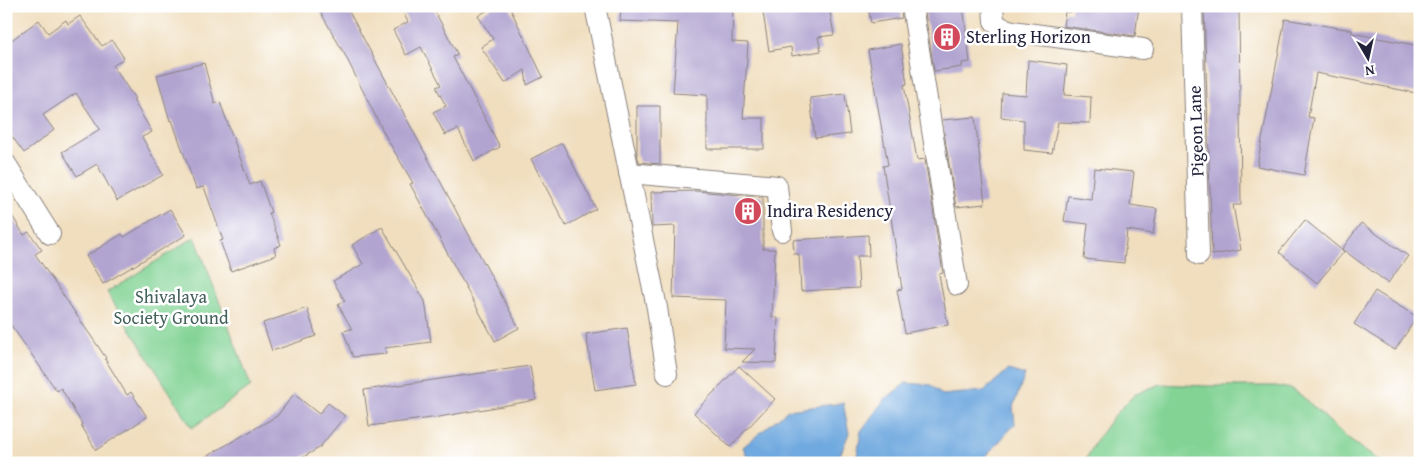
<svg xmlns="http://www.w3.org/2000/svg" width="1426" height="469" font-family="'Gentium Book Plus',serif">
	<style>
		.green { fill: #82d394; stroke: #527a68 }
		.water { fill: #6fa9df; stroke: #48668d }
		.building { fill: #b1a4d0 }
		.lines { fill: none; stroke-linecap: round; stroke-linejoin: round }
		.minor-casing { stroke: #89807c; stroke-width: 22 }
		.minor { stroke: #fff; stroke-width: 20 }
		.labels { text-anchor: middle; stroke-width: 5; stroke-linejoin: round; paint-order: stroke }
		.poi-label { font-size: 18px; fill: #22223b; stroke: #fff; text-anchor: start }
		.street-label { font-size: 18px; fill: #22223b; stroke: #fff }
		.park-label { font-size: 18px; fill: #44605a; stroke: #fff }
	</style>
	<rect width="100%" height="100%" fill="#fff"/>
	<filter id="ink" filterUnits="userSpaceOnUse"><feTurbulence type="fractalNoise" baseFrequency=".02" numOctaves="2"/><feDisplacementMap in="SourceGraphic" scale="10" xChannelSelector="R" yChannelSelector="G"/><feConvolveMatrix kernelMatrix="1 2 1 2 8 2 1 2 1" color-interpolation-filters="sRGB"/></filter>
	<filter id="wash" filterUnits="userSpaceOnUse"><feTurbulence type="fractalNoise" baseFrequency=".0096" numOctaves="4" result="noise"/><feDisplacementMap in="SourceGraphic" scale="20" xChannelSelector="R" yChannelSelector="G"/><feGaussianBlur stdDeviation="1.12" result="paint"/><feColorMatrix in="noise" values="0 0 0 0 0 0 0 0 0 0 0 0 0 0 0 0 0 1.4 0 .05"/><feComposite in="paint" operator="in"/></filter>
	<g filter="url(#wash)">
		<rect width="100%" height="100%" fill="#f0debe"/>
		<g class="green">
			<path d="M195,237L251,386L192,428L107,292Z"/>
			<path d="M1160,384L1206,386H1276L1291,389L1302,396L1348,439L1382,463H1084L1097,439L1114,416L1134,395Z"/>
		</g>
		<g class="water">
			<path d="M1008,370L1025,375L1013,407L1015,424L980,463H867L857,457L861,431L884,400L906,383L931,385L942,395L984,391Z"/>
			<path d="M843,403L849,433L838,460L835,463H750L743,447L788,410Z"/>
		</g>
		<g id="blocks">
			<g class="building">
				<path d="M317,6H346L519,328L495,341L410,184L413,183L386,137L345,55Z"/>
				<path d="M400,6H432L458,55L453,57L500,147L474,161L458,129L445,135L433,112L446,106L436,87L441,85L421,47L406,55L393,30L408,22Z"/>
				<path d="M494,6H509L543,77L527,85L525,70L505,83L481,47L493,39L478,16Z"/>
				<path d="M621,6H733L732,42L748,43L743,118H764V149H707V95L673,93L678,23L620,21Z"/>
				<path d="M762,6H829L834,35L818,37L821,51L792,56L791,47L769,51Z"/>
				<path d="M868,6H900L902,18L871,23Z"/>
				<path d="M924,6H963L970,62L962,63V67L934,71Z"/>
				<path d="M1072,6H1139L1135,36L1063,26L1065,12H1071Z"/>
				<path d="M1204,6H1239L1241,205H1233L1241,250L1212,255Z"/>
				<path d="M80,16L102,46L112,40L124,58L113,66L135,99L133,100L152,132L142,137L163,175L117,201L97,164L77,176L62,152L100,129L76,93L43,115L54,130L24,153L11,135L6,139V44L39,20L48,33L66,20L68,24Z"/>
				<path d="M1285,19L1352,30V33L1420,46V74L1416,93L1316,73L1308,117L1314,118L1304,175L1257,166Z"/>
				<path d="M901,44L907,84L904,85L917,160L925,159L943,273L939,274L948,325L905,333L897,290L902,289L883,166L888,165L868,50Z"/>
				<path d="M1028,60L1067,65L1064,95L1091,97L1090,123L1058,122L1052,153L1024,150V120L1001,117L1002,93L1026,95Z"/>
				<path d="M204,63L215,104L220,102L250,185L260,181L271,212L269,213L281,245L274,248L276,255L231,271L220,241L223,240L204,187L196,189L172,120L170,121L157,75Z"/>
				<path d="M845,94L850,134L815,138L810,98Z"/>
				<path d="M637,106H660V164L639,162L637,154Z"/>
				<path d="M975,117L985,204L956,207L942,120Z"/>
				<path d="M562,143L596,209L566,226L531,159Z"/>
				<path d="M1094,168L1134,172L1130,205L1157,209L1153,234L1127,230L1124,263L1084,259L1088,224L1064,221L1068,196L1091,199Z"/>
				<path d="M696,191L763,197V249H775L772,317L778,318L776,363L742,362L755,349L724,348L726,300L673,298L675,226L652,227L651,192Z"/>
				<path d="M6,206L24,235L29,232L42,250L35,254L106,358L105,359L127,395L131,392L147,417L96,450L81,425L82,424L61,388L57,391L6,318Z"/>
				<path d="M170,209L186,235L103,284L86,256L122,234L124,237Z"/>
				<path d="M1305,220L1344,252L1317,283L1279,252Z"/>
				<path d="M1361,223L1408,256L1388,283L1342,249Z"/>
				<path d="M382,227L425,301L431,342L385,348L386,354L353,357L343,331L352,329L338,305L345,301L333,281L363,264L352,245Z"/>
				<path d="M868,235L869,256H857L859,288L801,291L799,254H794L793,240Z"/>
				<path d="M1375,291L1417,317L1395,350L1354,324Z"/>
				<path d="M307,308L316,336L272,351L263,323Z"/>
				<path d="M627,328L636,384L595,390L586,334Z"/>
				<path d="M530,366L536,400L439,417L369,426L364,390Z"/>
				<path d="M739,366L775,399L730,447L694,413Z"/>
				<path d="M294,394L319,414L328,403L345,416L319,448L293,463H195L277,416Z"/>
			</g>
		</g>
	</g>
	<g filter="url(#ink)">
		<use href="#blocks" fill-opacity="0" stroke="#89807c" stroke-width="1"/>
		<g class="lines">
			<g class="minor-casing">
				<g id="minor">
					<path d="M595,6L657,308L667,374"/>
					<path d="M912,6L957,285"/>
					<path d="M993,6L994,21L1000,27L1012,31L1143,49"/>
					<path d="M1192,6L1199,255"/>
					<path d="M6,164L50,234"/>
					<path d="M629,173L777,186L782,231"/>
				</g>
			</g>
			<use href="#minor" class="minor"/>
		</g>
	</g>
	<defs>
		<g id="building-disc" transform="scale(1.4375)"><circle r="9.5" fill="#d1495b" stroke="#fff"/><path d="M-4-6H4V6H1V3H-1V6H-4ZM-2.5-4.3h1.7v1.8h-1.7ZM.8-4.3h1.7v1.8H.8ZM-2.5-1h1.7V.8h-1.7ZM.8-1h1.7V.8H.8Z" fill="#fff"/></g>
	</defs>
	<g fill-rule="evenodd">
		<use href="#building-disc" x="947" y="37"/>
		<use href="#building-disc" x="748" y="211"/>
	</g>
	<g class="labels">
		<g class="poi-label">
			<text x="966" y="43">Sterling Horizon</text>
			<text x="767" y="217">Indira Residency</text>
		</g>
		<g class="street-label">
			<text transform="translate(1196 131) rotate(-92)" y="6">Pigeon Lane</text>
		</g>
		<g class="park-label">
			<text x="171" y="303">Shivalaya<tspan x="171" dy="21">Society Ground</tspan></text>
		</g>
	</g>
	<rect width="1426" height="469" fill="none" stroke="#fff" stroke-width="25"/>
	<g transform="translate(1368 58) rotate(171)" stroke="#ffffff" stroke-width="4" paint-order="stroke">
	<path d="M0-4L9 19L0 12L-9 19Z" fill="#22223b"/>
	<text y="-8" font-size="14" font-weight="bold" text-anchor="middle" fill="#22223b">N</text>
	</g>
</svg>
